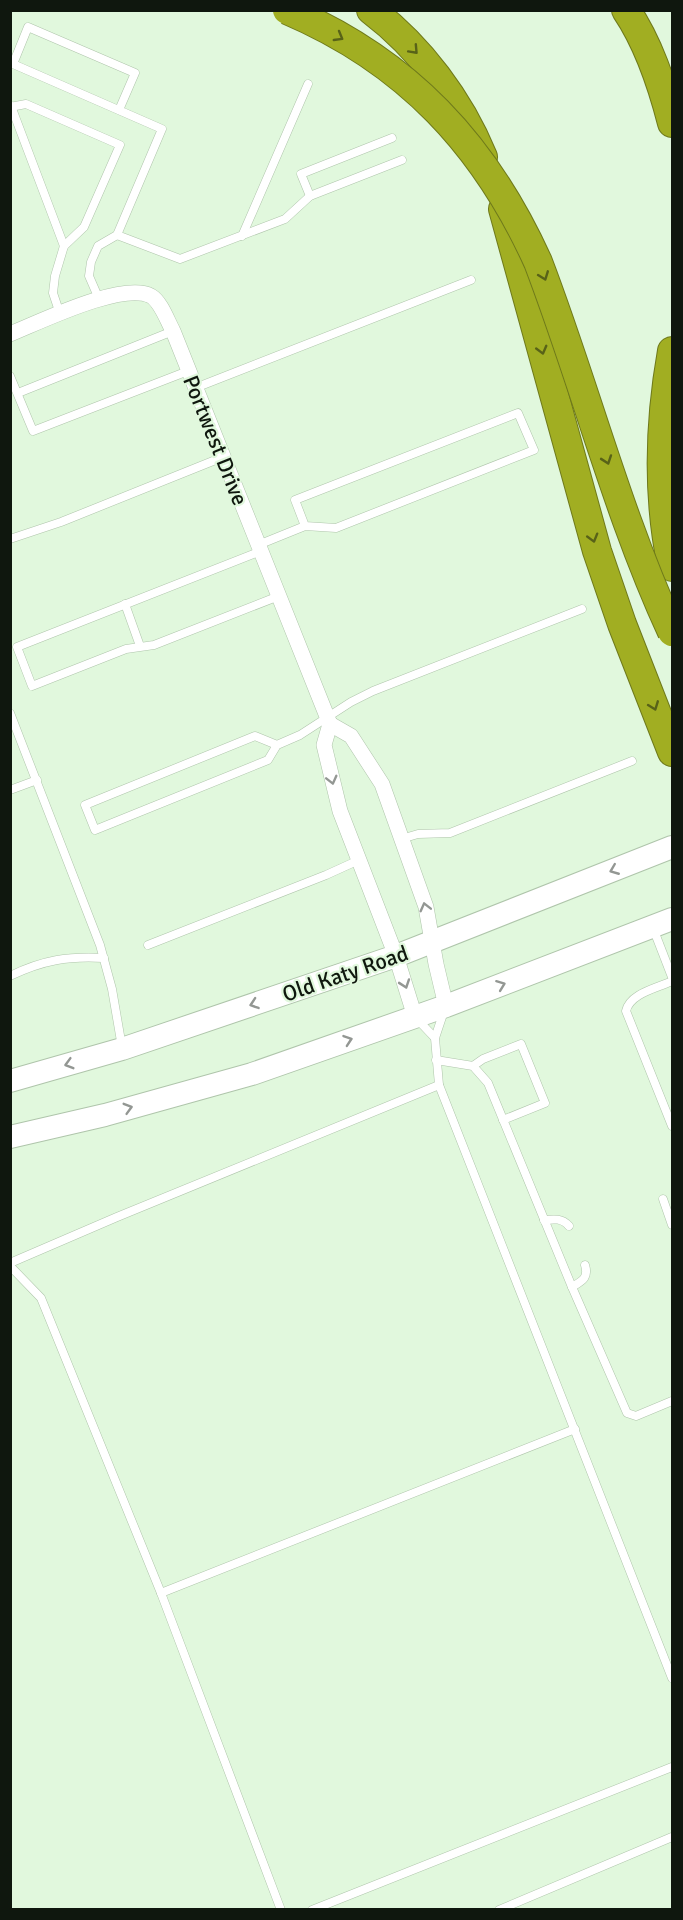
<svg xmlns="http://www.w3.org/2000/svg" width="683" height="1920" font-family="Signika,sans-serif">
	<style>
		.lines { fill: none; stroke-linecap: round; stroke-linejoin: round }
		.service-casing { stroke: #afc5ab; stroke-width: 9 }
		.minor-casing { stroke: #afc5ab; stroke-width: 16 }
		.secondary-casing { stroke: #afc5ab; stroke-width: 24 }
		.motorway-casing { stroke: #6e791b; stroke-width: 30 }
		.service { stroke: #fff; stroke-width: 8 }
		.minor { stroke: #fff; stroke-width: 15 }
		.secondary { stroke: #fff; stroke-width: 22 }
		.motorway { stroke: #a1ae22; stroke-width: 28 }
		.motorway-bridge-casing { stroke: #6e791b; stroke-width: 30; stroke-linecap: butt }
		.motorway-bridge { stroke: #a1ae22; stroke-width: 28 }
		.oneway { stroke: #586218 }
		.oneway2 { stroke: #939793 }
		.labels { text-anchor: middle; stroke-width: 4.5; stroke-linejoin: round; paint-order: stroke }
		.street-label { font-size: 22px; fill: #0f170e; stroke: #e1f8dd }
	</style>
	<rect width="100%" height="100%" fill="#e1f8dd"/>
	<g class="lines">
		<g class="service-casing">
			<g id="service">
				<path d="M11,106L64,246"/>
				<path d="M10,107L26,104L120,145L84,227L64,246L55,276L53,293L60,314"/>
				<path d="M310,196L301,174L392,138"/>
				<path d="M117,235L180,259L285,219L310,196L402,160"/>
				<path d="M242,236L308,84"/>
				<path d="M99,299L89,276L91,262L98,246L117,235L162,129L13,64L28,27L135,73L119,110"/>
				<path d="M10,376L33,431L188,371"/>
				<path d="M195,388L471,280"/>
				<path d="M18,393L173,331"/>
				<path d="M10,539L61,522L223,457"/>
				<path d="M258,545L305,526L336,528L534,450L518,413L295,500L305,526"/>
				<path d="M261,551L17,647L32,686L126,649L154,645L279,596"/>
				<path d="M125,604L140,646"/>
				<path d="M10,713L100,945L112,989L122,1047"/>
				<path d="M277,745L255,736L85,805L95,830L268,760L277,745L300,735L351,702L373,691L582,609"/>
				<path d="M10,790L37,780"/>
				<path d="M401,839L418,834L450,833L632,761"/>
				<path d="M653,928L672,977"/>
				<path d="M148,945L326,875L359,860"/>
				<path d="M10,976C43,960 68,956 104,958"/>
				<path d="M672,981C658,988 630,993 626,1011L672,1126"/>
				<path d="M444,1011L435,1038L439,1085L672,1678"/>
				<path d="M417,1019L435,1038"/>
				<path d="M436,1060L473,1066L488,1083L572,1287L627,1413L636,1416L672,1401"/>
				<path d="M473,1066L483,1059L521,1044L545,1103L503,1120"/>
				<path d="M663,1199L672,1225"/>
				<path d="M544,1220C554,1219 562,1218 569,1226"/>
				<path d="M10,1263L117,1217L439,1085"/>
				<path d="M10,1266L41,1298L161,1593L281,1910"/>
				<path d="M572,1287C582,1281 589,1278 585,1265"/>
				<path d="M161,1593L575,1429"/>
				<path d="M312,1910L672,1767"/>
				<path d="M499,1910L672,1837"/>
			</g>
		</g>
		<g class="minor-casing">
			<g id="minor">
				<path d="M10,334C40,322 123,281 151,296C161,302 167,320 173,331L330,724L324,745L340,811L396,956L415,1017"/>
				<path d="M330,724L351,736L382,784L426,907L436,964L446,1006"/>
			</g>
		</g>
		<g class="secondary-casing">
			<g id="secondary">
				<path d="M10,1081L122,1049L396,956L672,847"/>
				<path d="M10,1137L105,1115L252,1074L446,1006L672,919"/>
			</g>
		</g>
		<g class="motorway-casing">
			<g id="motorway">
				<path d="M371,10C420,47 460,101 483,157"/>
				<path d="M626,10C649,44 662,84 672,123"/>
				<path d="M503,209L597,551L622,624L672,752"/>
				<path d="M672,351C659,424 657,495 672,567"/>
			</g>
		</g>
		<use href="#service" class="service"/>
		<use href="#minor" class="minor"/>
		<use href="#secondary" class="secondary"/>
		<use href="#motorway" class="motorway"/>
		<g class="motorway-bridge-casing">
			<path id="motorway-bridge" d="M287,10C407,61 485,145 538,262C585,385 617,513 672,632"/>
		</g>
		<use href="#motorway-bridge" class="motorway-bridge"/>
	</g>
	<defs><path id="oneway-chevron" d="M-2-3.5L2.5 0L-2 3.5" fill="none" stroke-width="1.6" stroke-linecap="round" stroke-linejoin="round" transform="scale(1.5)"/></defs>
	<g class="oneway">
		<use href="#oneway-chevron" transform="translate(339 37) rotate(30)"/>
		<use href="#oneway-chevron" transform="translate(414 50) rotate(47)"/>
		<use href="#oneway-chevron" transform="translate(544 276) rotate(69)"/>
		<use href="#oneway-chevron" transform="translate(542 350) rotate(75)"/>
		<use href="#oneway-chevron" transform="translate(607 460) rotate(71)"/>
		<use href="#oneway-chevron" transform="translate(593 538) rotate(74)"/>
		<use href="#oneway-chevron" transform="translate(654 706) rotate(69)"/>
	</g>
	<g class="oneway2">
		<use href="#oneway-chevron" transform="translate(332 780) rotate(76)"/>
		<use href="#oneway-chevron" transform="translate(614 870) rotate(158)"/>
		<use href="#oneway-chevron" transform="translate(425 907) rotate(-104)"/>
		<use href="#oneway-chevron" transform="translate(405 984) rotate(71)"/>
		<use href="#oneway-chevron" transform="translate(501 985) rotate(-21)"/>
		<use href="#oneway-chevron" transform="translate(254 1004) rotate(161)"/>
		<use href="#oneway-chevron" transform="translate(348 1040) rotate(-19)"/>
		<use href="#oneway-chevron" transform="translate(69 1064) rotate(164)"/>
		<use href="#oneway-chevron" transform="translate(128 1108) rotate(-16)"/>
	</g>
	<g class="labels">
		<g class="street-label">
			<text transform="translate(216 440) rotate(68)" y="8">Portwest Drive</text>
			<text transform="translate(345 973) rotate(-19)" y="8">Old Katy Road</text>
		</g>
	</g>
	<rect width="683" height="1920" fill="none" stroke="#0f170e" stroke-width="24"/>
</svg>
